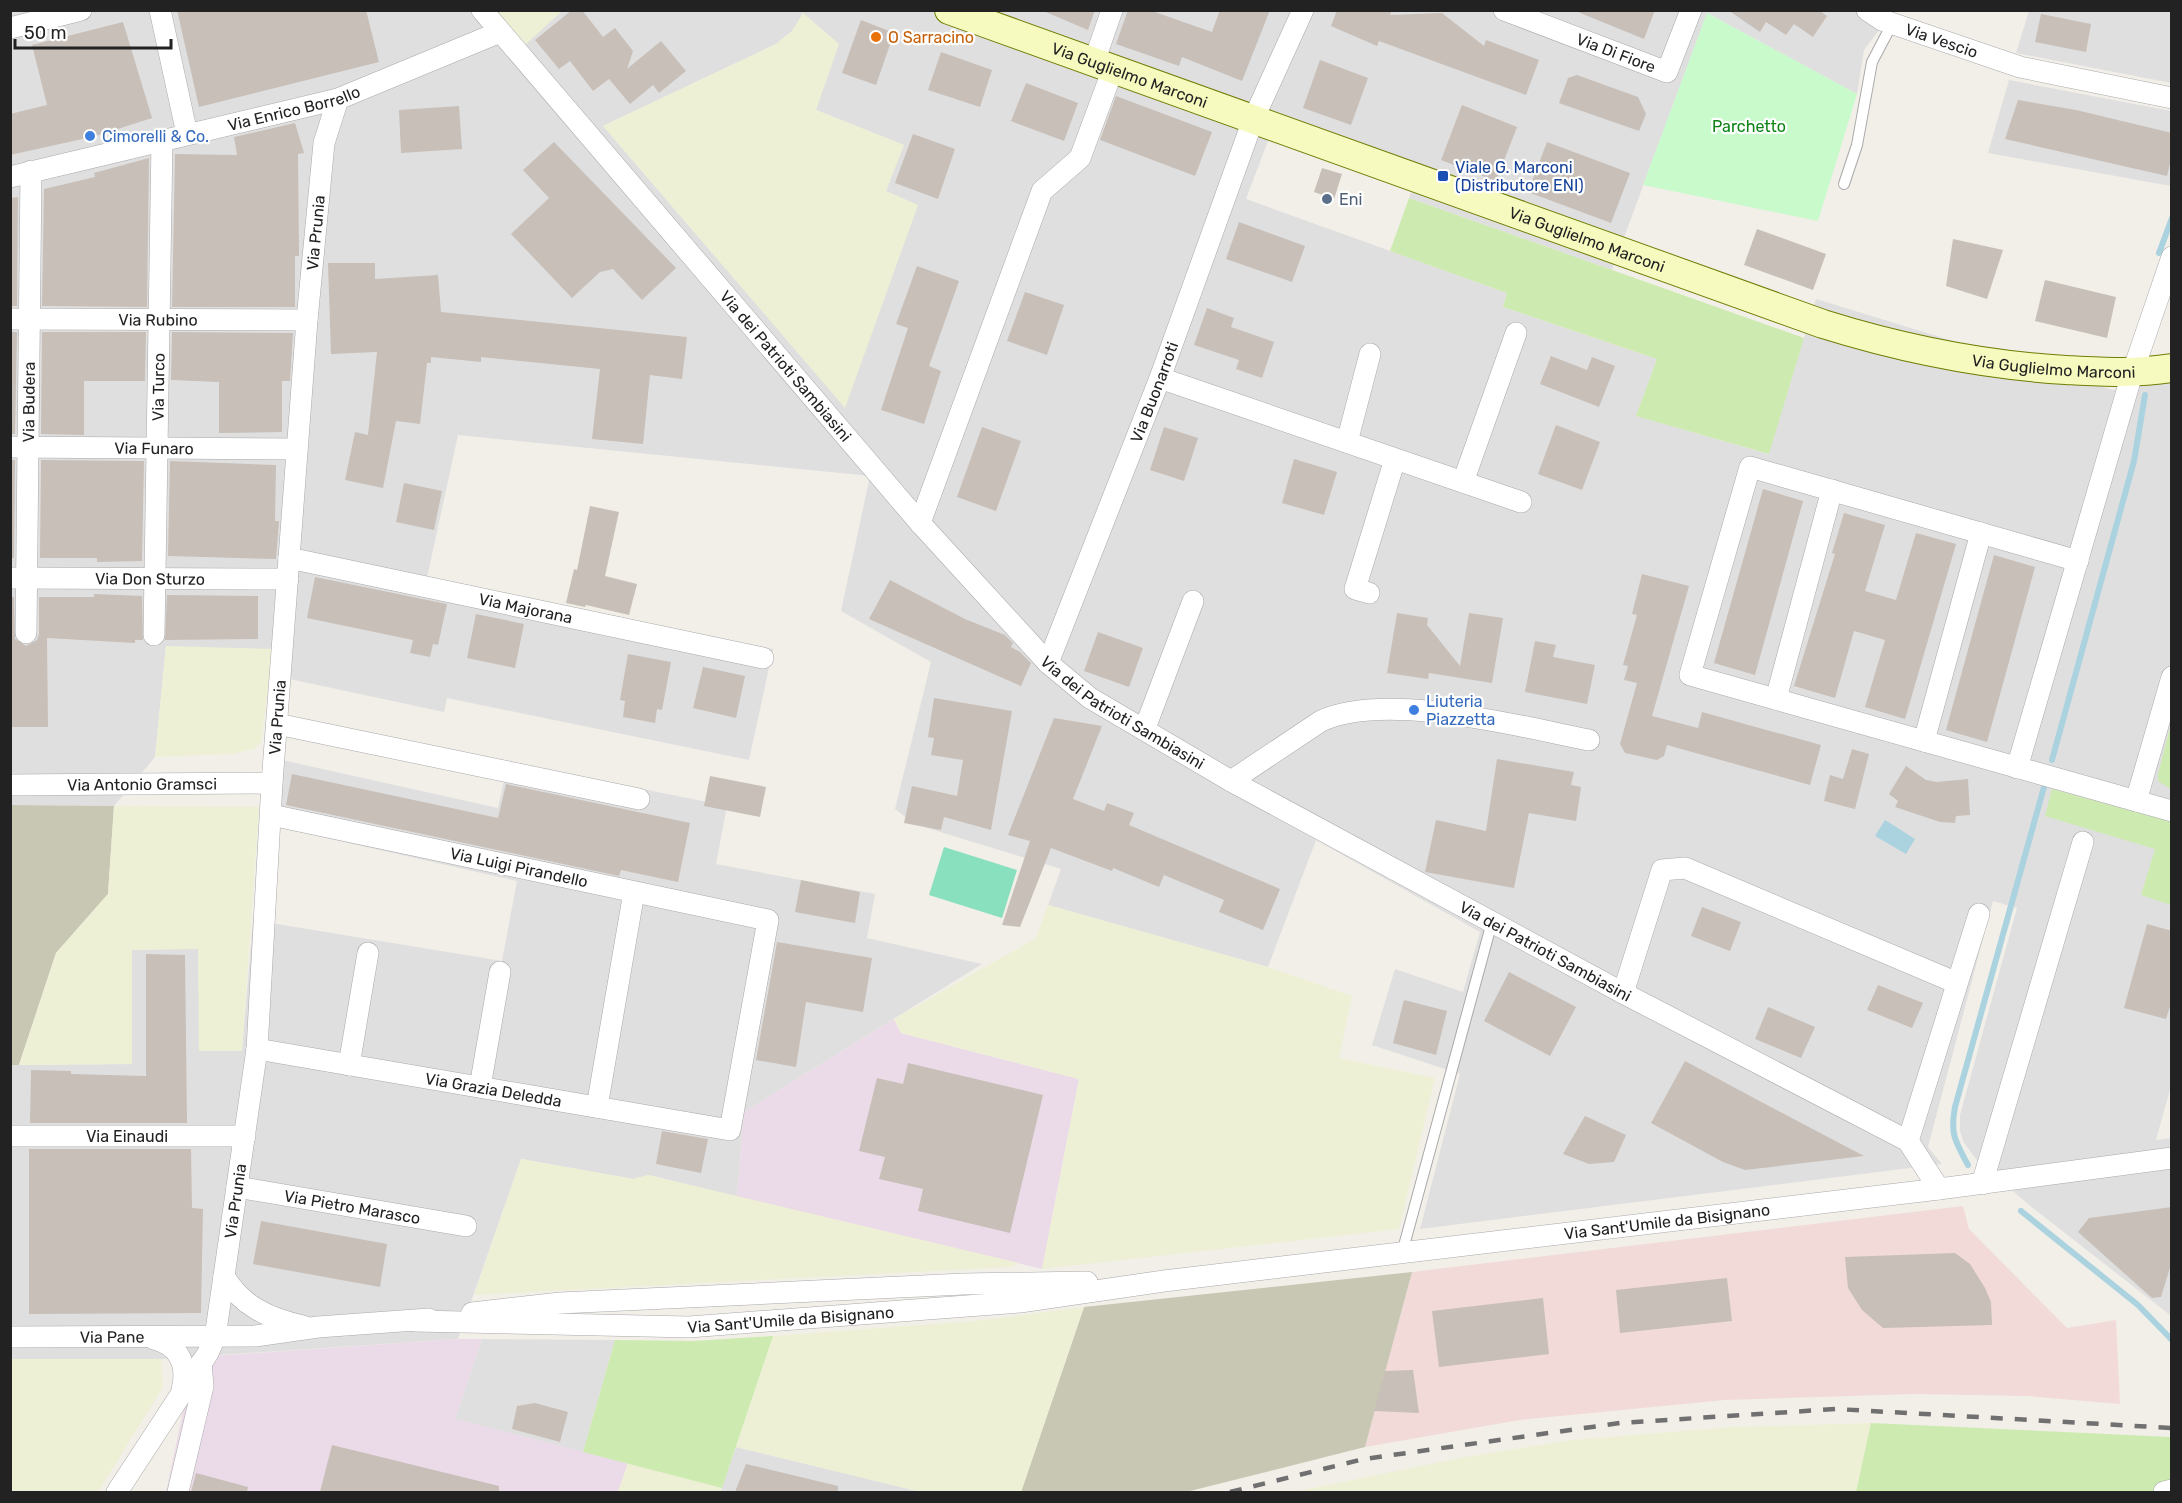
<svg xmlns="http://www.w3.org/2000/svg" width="2182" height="1503" font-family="Rubik,sans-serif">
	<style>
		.residential { fill: #e0dfdf; fill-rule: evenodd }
		.commercial { fill: #f2dad9 }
		.industrial { fill: #ebdbe8 }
		.construction { fill: #c7c7b4 }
		.farmland { fill: #eef0d5 }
		.grass { fill: #cdebb0 }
		.park { fill: #c8facc }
		.pitch { fill: #88e0be }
		.water { fill: #aad3df }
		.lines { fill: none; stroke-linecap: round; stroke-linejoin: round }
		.stream { stroke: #aad3df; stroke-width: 6 }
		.building { fill: #c7bfb8 }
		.lane-casing { stroke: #a9a9a9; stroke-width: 12 }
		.street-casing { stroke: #a9a9a9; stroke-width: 22 }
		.secondary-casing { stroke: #707d05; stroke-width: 30 }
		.lane { stroke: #fff; stroke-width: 10 }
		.street { stroke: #fff; stroke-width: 21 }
		.secondary { stroke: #f7fabf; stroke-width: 28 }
		.rail { stroke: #707070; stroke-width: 4.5; stroke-dasharray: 12 12; stroke-linecap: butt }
		.food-dot { fill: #e8710a; stroke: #fff; stroke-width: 2 }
		.shop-dot { fill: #3f7fe0; stroke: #fff; stroke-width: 2 }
		.transit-dot { fill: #1a4fb4; stroke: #fff; stroke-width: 2 }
		.service-dot { fill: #5c6f8a; stroke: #fff; stroke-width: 2 }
		.labels { text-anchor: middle; stroke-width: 4.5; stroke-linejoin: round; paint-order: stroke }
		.food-label { font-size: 16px; fill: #c56008; stroke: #fff; text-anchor: start }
		.street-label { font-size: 16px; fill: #222; stroke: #fff }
		.park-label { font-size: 16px; fill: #0c8416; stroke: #fff }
		.shop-label { font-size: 16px; fill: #366cbe; stroke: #fff; text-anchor: start }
		.transit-label { font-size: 16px; fill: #164399; stroke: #fff; text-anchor: start }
		.service-label { font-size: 16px; fill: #4e5e75; stroke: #fff; text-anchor: start }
	</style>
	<rect width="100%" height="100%" fill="#f2efe9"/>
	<g class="residential">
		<path d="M562,10L1893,11L1864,50L1857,94L1707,13L1612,270L1409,198L1414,184L1271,133L1246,199L1507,293L1503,307L1657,359L1637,416L1768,454L1816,299L2113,390L2171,381L2172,1082L2156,1140L2171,1138L2170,1315L2028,1204L1976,1159L1964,1143L1960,1131V1115L2017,908L1993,901L1928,1147L1942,1164L1420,1229L1460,1074L1372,1045L1395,969L1463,992L1480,932L1316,840L1268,967L1048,905L1061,869L914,824L895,809L931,662L841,611L870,476L458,435L427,578L773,649L749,760L447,698L444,712L271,675L166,646L155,757L114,806L11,805V11H493L525,44ZM792,31L816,110L903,145L886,191L603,126L776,44Z"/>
		<path d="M2029,11H2171V83L2016,53Z"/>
		<path d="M2009,80L2171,111V186L1988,153Z"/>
		<path d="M282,760L498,808L508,762L727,806L716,864L875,894L867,938L982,964L744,1112L737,1197L649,1175L633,1179L521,1159L458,1339L161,1359H11L10,1065L132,1064V950L198,948L200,1051H242L253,920L502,961L517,881L278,827Z"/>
		<path d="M482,1339L615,1340L583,1452L455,1419Z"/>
		<path d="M736,1447L921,1492H720Z"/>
	</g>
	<path class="commercial" d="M1963,1206L1969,1229L2067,1328L2116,1320L2120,1404L2027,1396L1914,1394L1725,1400L1520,1420L1365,1447L1412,1272Z"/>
	<g class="industrial">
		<path d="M894,1019L901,1033L1079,1079L1042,1269L737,1197L744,1112Z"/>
		<path d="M458,1339H482L455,1419L628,1463L618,1492H166L185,1402L213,1356Z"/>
	</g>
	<g class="construction">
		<path d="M11,805L114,806L108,894L56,953L19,1065H11Z"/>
		<path d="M1412,1272L1365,1447L1186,1492H1021L1084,1307Z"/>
	</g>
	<g class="farmland">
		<path d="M493,11H562L525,45Z"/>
		<path d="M803,13L839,44L816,110L904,145L886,191L918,205L845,408L603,126L776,44L792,31Z"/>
		<path d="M166,646L273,649L261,742L254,749L232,754L155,757Z"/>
		<path d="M114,806L259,807L242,1051H199L198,949L132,950V1064L19,1065L56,953L108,894Z"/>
		<path d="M1048,905L1268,967L1352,996L1339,1058L1435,1078L1399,1229L1042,1269L1079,1079L901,1033L894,1019L1036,938Z"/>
		<path d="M521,1159L633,1179L648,1175L1019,1263L1012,1267L474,1295Z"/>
		<path d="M1084,1307L1021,1492H921L736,1447L773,1336L974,1321Z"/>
		<path d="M11,1359H161L163,1387L98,1492H11Z"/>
		<path d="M1871,1423L1856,1492H1293L1465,1457L1571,1440L1733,1427Z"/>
		<path d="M628,1463L722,1488L720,1492H618Z"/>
	</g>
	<g class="grass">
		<path d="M1409,198L1804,338L1769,454L1636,416L1657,359L1503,307L1507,293L1390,251Z"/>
		<path d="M2171,724V789L2158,781V774Z"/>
		<path d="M2052,789L2171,822V905L2141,895L2155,849L2045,816Z"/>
		<path d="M773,1336L722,1488L583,1452L615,1340L694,1341Z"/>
		<path d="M1871,1423L2171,1437V1492H1856Z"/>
	</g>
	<path class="park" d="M1707,13L1857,94L1818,221L1643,185Z"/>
	<path class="pitch" d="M944,847L1017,870L1002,918L929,895Z"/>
	<path class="water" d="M1885,820L1915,839L1906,854L1875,836Z"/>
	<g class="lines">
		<g class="stream">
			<path d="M2159,253L2172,218"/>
			<path d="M2052,760L2134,461L2145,395"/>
			<path d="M1968,1165C1955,1141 1950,1134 1955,1107L2044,787"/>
			<path d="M2021,1211L2138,1305L2172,1340"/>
		</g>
	</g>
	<g class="building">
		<path d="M177,10H366L379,62L199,107Z"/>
		<path d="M572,10H582L603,37L615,28L633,51L627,69L661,41L686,71L659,93L653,85L630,104L609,79L593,91L570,61L559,69L535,40Z"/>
		<path d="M1041,10H1095L1088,30Z"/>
		<path d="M1128,10H1149L1212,32L1220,10H1270L1242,81L1182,57L1179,66L1116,44Z"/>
		<path d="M1337,10H1392L1390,15L1442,13L1484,46L1486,40L1539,60L1526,95L1379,41L1377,46L1331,26Z"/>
		<path d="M1573,10H1655L1644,39Z"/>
		<path d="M1728,10H1819L1827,16L1813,37L1794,24L1786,35L1766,22L1760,32Z"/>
		<path d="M2041,14L2091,24L2086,52L2035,42Z"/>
		<path d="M861,20L894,33L876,85L842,73Z"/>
		<path d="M123,22L152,118L96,136L10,155V114L47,105L32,45Z"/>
		<path d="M941,52L992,70L980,107L928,90Z"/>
		<path d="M1320,60L1368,78L1351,125L1303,108Z"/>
		<path d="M1577,75L1638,97L1646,114L1639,131L1559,103L1568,78Z"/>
		<path d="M1026,83L1078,103L1064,141L1011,121Z"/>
		<path d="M1116,96L1212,132L1195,176L1100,140Z"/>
		<path d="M2018,100L2076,110L2172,133V155L2167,176L2005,139Z"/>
		<path d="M1462,105L1517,127L1496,181L1441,160Z"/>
		<path d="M459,106L462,149L401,153L399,110Z"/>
		<path d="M295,123L304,153L298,154L299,256H295V307H172L175,154L237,155L234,137Z"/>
		<path d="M913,134L955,149L938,199L895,183Z"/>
		<path d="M554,142L676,268L642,300L613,269L600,272L572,298L511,234L549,198L523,170Z"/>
		<path d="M1547,142L1630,173L1611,223L1528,192Z"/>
		<path d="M149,158L147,307L42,306L44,189L95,177L94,173Z"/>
		<path d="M1322,168L1342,174L1334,199L1314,192Z"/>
		<path d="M18,197L17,306H10V198Z"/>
		<path d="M1239,222L1305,246L1292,282L1226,259Z"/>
		<path d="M1757,229L1826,254L1813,290L1744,265Z"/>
		<path d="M1953,239L2003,250L1987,299L1946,286Z"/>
		<path d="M328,263H375V279L438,275L441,312L687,337L682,379L650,375L643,444L592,439L600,369L481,357V362L431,357V363H427L420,424L396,421L383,488L345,480L355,432L368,435L377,352L331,354Z"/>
		<path d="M917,266L959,281L929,366L941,371L924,424L881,410L908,328L896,324Z"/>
		<path d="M2045,280L2116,297L2107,338L2035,321Z"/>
		<path d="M1025,292L1064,305L1047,355L1007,341Z"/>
		<path d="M1207,308L1234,318L1231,327L1274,342L1262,378L1236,369L1239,360L1194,345Z"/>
		<path d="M10,332H17L15,434H10Z"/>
		<path d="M42,332H146L145,381H84V435L41,434Z"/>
		<path d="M172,332L293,333L290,381H282V432L219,433V382L171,380Z"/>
		<path d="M1551,356L1587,370L1592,357L1615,366L1599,407L1540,384Z"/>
		<path d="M1556,425L1600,442L1582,490L1538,474Z"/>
		<path d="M982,427L1021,441L996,511L957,497Z"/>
		<path d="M1164,427L1198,438L1184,481L1150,470Z"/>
		<path d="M1294,459L1337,472L1324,515L1282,503Z"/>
		<path d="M10,460H15L14,558H10Z"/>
		<path d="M41,460L144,461L142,561L97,562V558H40Z"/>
		<path d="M170,461L276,465L275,521H279L276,559L168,556Z"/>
		<path d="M404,483L442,491L434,530L396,522Z"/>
		<path d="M1763,489L1803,501L1755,675L1714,663Z"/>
		<path d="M590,506L619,512L605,576L637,584L629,615L586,605L585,607L566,603L574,569L577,570Z"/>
		<path d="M1844,513L1885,525L1865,591L1896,600L1916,533L1956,544L1905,719L1865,707L1885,640L1854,631L1835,698L1794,686L1835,554L1832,553Z"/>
		<path d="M1994,555L2035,567L1987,742L1946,730Z"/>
		<path d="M1642,574L1689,586L1652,716L1698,728L1702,712L1821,745L1810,785L1667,745L1664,756L1657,760L1625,753L1620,744L1637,683L1624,680L1628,666L1623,665L1637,615L1632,614Z"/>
		<path d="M315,577L447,604L438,645L433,644L430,657L410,653L413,640L307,618Z"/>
		<path d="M890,580L965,619L1005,635L1013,643L1011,647L1020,652L1031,663L1021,686L869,619Z"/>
		<path d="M94,594L142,596L143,640H135V643L47,638L48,727H10V597H14L15,639L26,646L37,640L39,634V597H94Z"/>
		<path d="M167,595L258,596V639L165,640Z"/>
		<path d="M1397,613L1428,618L1427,625L1460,666L1469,613L1503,618L1492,683L1429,673L1428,679L1387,673Z"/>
		<path d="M476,614L524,624L515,668L467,658Z"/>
		<path d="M1098,632L1143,648L1129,687L1084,671Z"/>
		<path d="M1535,641L1556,645L1553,657L1595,665L1587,704L1525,692Z"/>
		<path d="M628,654L671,662L662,710L657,709L655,723L623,717L625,701L620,700Z"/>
		<path d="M703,667L745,676L736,718L693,708Z"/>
		<path d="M934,698L1012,711L991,830L944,817L941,830L904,823L912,786L957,796L963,760L931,755L934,738L928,737Z"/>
		<path d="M1054,718L1102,726L1073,799L1104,811L1107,803L1134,813L1129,825L1280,889L1263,930L1219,912L1224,900L1164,875L1159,887L1113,868L1112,871L1051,848L1020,927L1002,925L1030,841L1008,835Z"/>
		<path d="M1852,749L1869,754L1855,809L1824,801L1830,775L1843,779Z"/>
		<path d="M1497,759L1574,772L1571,785L1581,787L1576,821L1529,813L1514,888L1425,872L1436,820L1486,831Z"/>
		<path d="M1906,766L1926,780L1937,782L1968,779L1970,815L1956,816L1955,823L1940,822L1895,807L1898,801L1889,794Z"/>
		<path d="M292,774L498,818L506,784L690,823L678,882L621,870L619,876L286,805Z"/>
		<path d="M710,776L766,787L760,817L704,806Z"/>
		<path d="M801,880L860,892L855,923L795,912Z"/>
		<path d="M1702,907L1741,922L1730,951L1691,936Z"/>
		<path d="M2147,924L2172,931V1000L2166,1019L2124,1008Z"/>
		<path d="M777,942L872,958L863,1012L806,1002L796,1067L756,1060Z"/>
		<path d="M146,954L185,955L187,1123H30L31,1070L71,1071V1074L146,1076Z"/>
		<path d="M1509,972L1576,1007L1550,1056L1484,1021Z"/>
		<path d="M1878,985L1923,1003L1912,1028L1867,1010Z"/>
		<path d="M1404,1000L1447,1011L1436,1055L1393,1043Z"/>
		<path d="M1768,1007L1815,1027L1801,1058L1755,1039Z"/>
		<path d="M1685,1061L1767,1105L1864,1156L1745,1170L1723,1162L1651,1123Z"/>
		<path d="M908,1063L1043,1095L1010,1233L918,1211L923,1189L879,1179L885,1157L859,1151L877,1078L903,1084Z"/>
		<path d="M1585,1116L1626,1135L1614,1162L1589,1164L1563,1154Z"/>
		<path d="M662,1131L708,1139L701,1173L656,1164Z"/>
		<path d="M29,1149H191L192,1208L203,1209L201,1313L29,1314Z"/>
		<path d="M2172,1207V1261L2161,1297L2152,1298L2078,1232L2089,1218Z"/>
		<path d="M261,1221L387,1244L380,1287L253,1264Z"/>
		<path d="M1955,1253L1970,1264L1985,1288L1991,1302L1992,1325L1883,1328L1862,1310L1848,1288L1845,1257Z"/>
		<path d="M1727,1278L1732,1321L1620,1333L1616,1290Z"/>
		<path d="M1543,1298L1549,1354L1439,1367L1432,1311Z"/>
		<path d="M1413,1370L1419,1413L1374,1411L1385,1371Z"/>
		<path d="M535,1403L568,1412L560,1442L512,1429L517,1406Z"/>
		<path d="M332,1445L499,1486V1492H320Z"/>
		<path d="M746,1464L838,1486V1492H735Z"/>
		<path d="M196,1473L248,1487L247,1492H191Z"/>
	</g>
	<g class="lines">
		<g class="lane-casing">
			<g id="lane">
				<path d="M1844,184L1857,145L1872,62L1892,24"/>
				<path d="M1402,1253L1492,922"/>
			</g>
		</g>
		<g class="street-casing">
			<g id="street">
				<path d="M160,10L187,134"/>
				<path id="s1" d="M482,10L920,523L1048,663L1090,698L1231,781L1623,993L1908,1141L1939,1189"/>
				<path id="s2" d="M1504,10L1667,72L1691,10"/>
				<path id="s3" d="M1867,10L1882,20L2020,67L2172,98"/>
				<path d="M10,28L81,10"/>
				<path d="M1094,62L1112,10"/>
				<path id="s4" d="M10,177L338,99L500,32"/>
				<path id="s5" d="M10,319L307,320"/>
				<path d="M1160,378L1521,502"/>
				<path d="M1347,442L1370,354"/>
				<path id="s6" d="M10,447L297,449"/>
				<path d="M1463,482L1516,333"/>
				<path d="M920,523L1042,191L1080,158L1113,69"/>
				<path id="s7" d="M289,558L763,658"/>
				<path d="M2078,561L1750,467L1690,675L2172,811"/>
				<path id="s8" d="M10,578L288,579"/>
				<path d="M1369,593L1355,589L1395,459"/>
				<path id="s9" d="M26,633L31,171"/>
				<path id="s10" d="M154,635L162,140"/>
				<path id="s11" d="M1048,663L1160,378L1253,120L1303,10"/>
				<path d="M1776,699L1832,490"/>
				<path d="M277,724L639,799"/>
				<path d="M1145,728L1193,601"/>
				<path d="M1924,741L1981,533"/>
				<path d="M2017,768L2132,374L2172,257"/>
				<path d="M1231,781L1321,721C1385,691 1518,726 1589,740"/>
				<path id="s12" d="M10,785L272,783"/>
				<path d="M2136,801L2172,677"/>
				<path d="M1623,993L1662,870L1685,868L1957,983"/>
				<path id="s13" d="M257,1049L730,1130L768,920L271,815"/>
				<path d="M349,1065L368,953"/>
				<path d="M480,1087L500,972"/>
				<path d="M597,1107L634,892"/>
				<path id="s14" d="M10,1136H245"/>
				<path d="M1908,1141L1979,914"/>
				<path d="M1982,1184L2083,842"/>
				<path id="s15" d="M237,1187L466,1226"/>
				<path d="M224,1276C241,1306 270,1319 303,1326"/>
				<path d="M472,1313L560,1303L964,1284L1087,1282"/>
				<path id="s16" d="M415,1321L689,1327L1020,1302L1164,1281L1939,1189L2172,1158"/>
				<path id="s17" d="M10,1337L255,1336L318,1327L429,1319"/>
				<path d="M154,1339C180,1345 188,1366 182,1390"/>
				<path id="s18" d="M117,1492L208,1353L215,1337L224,1276L257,1049L272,783L307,320L324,143L338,99"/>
				<path d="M178,1492L203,1386L201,1363"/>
				<path d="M2164,1492L2172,1490"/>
			</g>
		</g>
		<g class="secondary-casing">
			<g id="secondary">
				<path id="s19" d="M949,10L1823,324C1903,349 1983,365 2066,370C2104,372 2133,374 2172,368"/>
			</g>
		</g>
		<use href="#lane" class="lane"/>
		<use href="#street" class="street"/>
		<use href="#secondary" class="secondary"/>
		<path class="rail" d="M1230,1492L1364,1459L1620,1423L1836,1409L2172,1428"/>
	</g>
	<circle class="food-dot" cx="876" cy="37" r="6"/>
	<g class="shop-dot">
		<circle cx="90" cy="136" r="6"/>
		<circle cx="1414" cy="710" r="6"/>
	</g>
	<rect class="transit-dot" x="1437" y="170" width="12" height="12" rx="3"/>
	<circle class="service-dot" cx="1327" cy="199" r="6"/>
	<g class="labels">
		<g class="food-label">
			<text x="888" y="43">O Sarracino</text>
		</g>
		<g class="street-label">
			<text dy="6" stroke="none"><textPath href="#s3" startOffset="81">Via Vescio</textPath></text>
			<text dy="6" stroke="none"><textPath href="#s2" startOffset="120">Via Di Fiore</textPath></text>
			<text dy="6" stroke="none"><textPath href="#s19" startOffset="192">Via Guglielmo Marconi</textPath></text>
			<text dy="6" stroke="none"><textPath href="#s4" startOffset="292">Via Enrico Borrello</textPath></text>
			<text dy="6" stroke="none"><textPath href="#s18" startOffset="1293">Via Prunia</textPath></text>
			<text dy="6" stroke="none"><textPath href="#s19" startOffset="678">Via Guglielmo Marconi</textPath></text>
			<text dy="6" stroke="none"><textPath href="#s5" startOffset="148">Via Rubino</textPath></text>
			<text dy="6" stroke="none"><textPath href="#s19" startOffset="1164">Via Guglielmo Marconi</textPath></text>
			<text dy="6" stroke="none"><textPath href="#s1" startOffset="468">Via dei Patrioti Sambiasini</textPath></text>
			<text dy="6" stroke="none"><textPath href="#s10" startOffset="248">Via Turco</textPath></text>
			<text dy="6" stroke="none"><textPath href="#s11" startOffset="291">Via Buonarroti</textPath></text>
			<text dy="6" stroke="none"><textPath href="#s9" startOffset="231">Via Budera</textPath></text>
			<text dy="6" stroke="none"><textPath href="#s6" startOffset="144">Via Funaro</textPath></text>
			<text dy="6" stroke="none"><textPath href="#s8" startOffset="140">Via Don Sturzo</textPath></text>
			<text dy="6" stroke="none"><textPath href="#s7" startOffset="242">Via Majorana</textPath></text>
			<text dy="6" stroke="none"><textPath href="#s1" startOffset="954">Via dei Patrioti Sambiasini</textPath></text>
			<text dy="6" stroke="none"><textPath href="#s18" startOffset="807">Via Prunia</textPath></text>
			<text dy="6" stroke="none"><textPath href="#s12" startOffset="132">Via Antonio Gramsci</textPath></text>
			<text transform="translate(519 867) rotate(12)" y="6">Via Luigi Pirandello</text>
			<text dy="6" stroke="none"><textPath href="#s1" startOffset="1440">Via dei Patrioti Sambiasini</textPath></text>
			<text dy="6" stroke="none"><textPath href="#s13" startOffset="240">Via Grazia Deledda</textPath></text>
			<text dy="6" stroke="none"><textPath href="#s14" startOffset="117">Via Einaudi</textPath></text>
			<text dy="6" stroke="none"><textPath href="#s18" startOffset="321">Via Prunia</textPath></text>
			<text dy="6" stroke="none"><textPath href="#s15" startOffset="117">Via Pietro Marasco</textPath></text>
			<text dy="6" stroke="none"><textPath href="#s16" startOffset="1258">Via Sant'Umile da Bisignano</textPath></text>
			<text dy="6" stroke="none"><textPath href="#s16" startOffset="376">Via Sant'Umile da Bisignano</textPath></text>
			<text dy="6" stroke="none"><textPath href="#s17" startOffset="102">Via Pane</textPath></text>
		</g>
		<g class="park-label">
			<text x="1749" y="132">Parchetto</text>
		</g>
		<g class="shop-label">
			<text x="102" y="142">Cimorelli &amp; Co.</text>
			<text x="1426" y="707">Liuteria<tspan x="1426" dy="18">Piazzetta</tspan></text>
		</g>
		<g class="transit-label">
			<text x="1455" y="173">Viale G. Marconi<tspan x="1455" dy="18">(Distributore ENI)</tspan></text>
		</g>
		<g class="service-label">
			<text x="1339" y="205">Eni</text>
		</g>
	</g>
	<rect width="2182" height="1503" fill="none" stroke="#222222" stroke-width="24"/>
	<path d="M15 39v9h156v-9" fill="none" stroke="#222222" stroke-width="3"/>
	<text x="24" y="39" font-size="18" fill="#222222" stroke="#ffffff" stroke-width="4.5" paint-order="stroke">50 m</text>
</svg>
